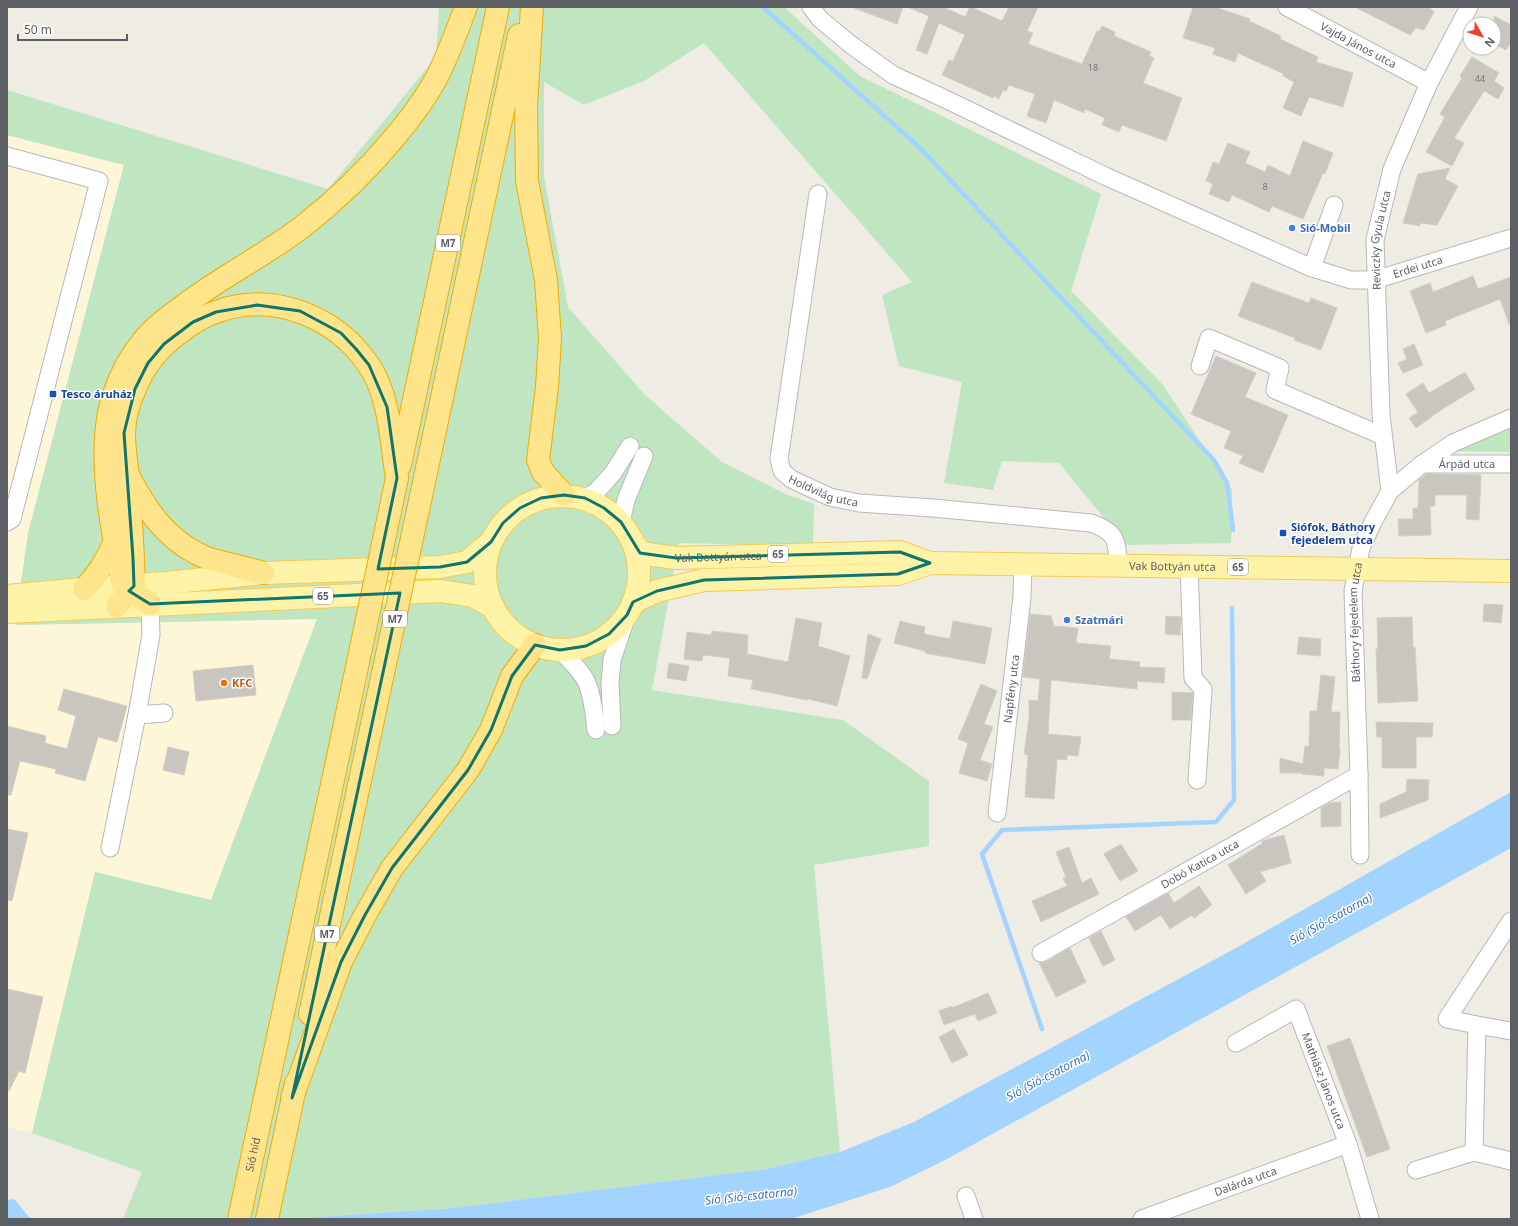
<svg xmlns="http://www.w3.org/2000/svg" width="1518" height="1226" font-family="'Noto Sans',sans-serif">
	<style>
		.commercial { fill: #fef6d8 }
		.green { fill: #bfe6c0 }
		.water { fill: #a2d4ff }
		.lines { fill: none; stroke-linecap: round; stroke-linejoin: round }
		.stream { stroke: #a2d4ff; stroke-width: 4.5 }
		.building { fill: #c9c6c0; stroke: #d3cec1 }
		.minor-casing { stroke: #b5b9bd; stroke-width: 19 }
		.major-casing { stroke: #f3cb57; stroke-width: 24 }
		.highway-casing { stroke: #f1ac00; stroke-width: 24 }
		.minor { stroke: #fff; stroke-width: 17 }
		.major { stroke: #fff3a7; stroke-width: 22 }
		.highway { stroke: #fee48a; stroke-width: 22 }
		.highway-bridge-casing { stroke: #f1ac00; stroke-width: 24; stroke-linecap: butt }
		.highway-bridge { stroke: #fee48a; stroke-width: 22 }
		.marked { fill: none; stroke: #0f766e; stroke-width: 3; stroke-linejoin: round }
		.shop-dot { fill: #3f7fe0; stroke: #fff; stroke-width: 1.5 }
		.transit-dot { fill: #1a4fb4; stroke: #fff; stroke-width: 1.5 }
		.food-dot { fill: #e8710a; stroke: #fff; stroke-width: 1.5 }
		.labels { text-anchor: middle; stroke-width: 3; stroke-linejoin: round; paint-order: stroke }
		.number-label { font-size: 9px; fill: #76797b }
		.shield { fill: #fff; stroke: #8c8f92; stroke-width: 1 }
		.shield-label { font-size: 10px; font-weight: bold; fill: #5b5f64 }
		.street-label { font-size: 11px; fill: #5b5f64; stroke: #fff }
		.shop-label { font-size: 11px; font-weight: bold; fill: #366cbe; stroke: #fff; text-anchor: start }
		.transit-label { font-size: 11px; font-weight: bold; fill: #164399; stroke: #fff; text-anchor: start }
		.food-label { font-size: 11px; font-weight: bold; fill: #c56008; stroke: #fff; text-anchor: start }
		.water-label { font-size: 12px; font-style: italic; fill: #3e73b2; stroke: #fff }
	</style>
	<rect width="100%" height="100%" fill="#eeece3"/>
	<path class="commercial" d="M7,135L124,165L28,533L16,625L317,619L211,900L95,872L32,1133L7,1127Z"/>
	<g class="green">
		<path d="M439,7H784L860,76L1101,194L1071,291L1163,385L1232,490L1231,543L1126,545L1059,463L1002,461L993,490L944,483L962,382L899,366L882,295L912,282L704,43L644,81L584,105L544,82V176L568,307L645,395L722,462L783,493L814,504L813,546L679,543L652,690L843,720L929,781V846L814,865L840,1152L765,1169L454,1208L285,1219H123L142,1172L32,1133L95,872L211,900L317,619L15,625L28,533L124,165L7,135V90L328,189L436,57Z"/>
		<path d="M1511,427V452L1454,451Z"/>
	</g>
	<g class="water">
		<path d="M1511,792V848L947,1159L890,1187L791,1219H285L454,1208L765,1169L840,1152L914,1122L1236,948Z"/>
		<path d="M14,1199L29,1217L35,1219H7V1200Z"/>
	</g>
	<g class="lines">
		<g class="stream">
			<path d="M763,7L920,148L1214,460L1227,483L1233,530"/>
			<path d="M1042,1029L982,854L1002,830L1216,822L1234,800L1232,608"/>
		</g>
	</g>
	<g class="building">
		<path d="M854,7H903L897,24L854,8Z"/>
		<path d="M907,7H943L965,17L970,7H971L1002,21L1009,7H1038L1027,31L1033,33L1028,44L1082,64L1097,31L1099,32L1102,26L1115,32L1114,36L1151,52L1149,56L1154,58L1143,83L1182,98L1166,141L1122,125L1119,132L1102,125L1105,118L1085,109L1084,113L1054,100L1046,123L1027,116L1035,94L1009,85L1006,91L1003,90L999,99L994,96L993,98L942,75L949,60L953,61L965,35L939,23L927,54L916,50L929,16Z"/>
		<path d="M1193,7H1215L1250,19L1249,21L1281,36L1280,39L1318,57L1316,62L1353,73L1343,107L1309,97L1301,116L1283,108L1294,82L1283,76L1284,74L1238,53L1235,62L1213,54L1215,48L1183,38Z"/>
		<path d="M1355,7H1428L1434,12L1424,30L1416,28L1410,35Z"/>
		<path d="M1494,16L1511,25V42L1506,50L1494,44Z"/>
		<path d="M1472,57L1499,73L1494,81L1504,88L1498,99L1484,91L1454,138L1464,143L1452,166L1426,152L1445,117L1440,114L1462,78L1460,76Z"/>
		<path d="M1303,141L1333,153L1325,174L1323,173L1303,219L1272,206L1269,212L1232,195L1229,202L1209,194L1213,184L1206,181L1213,162L1219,164L1228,143L1250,152L1245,163L1265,172L1268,165L1290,176Z"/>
		<path d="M1450,168L1445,179L1458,186L1437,225L1420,223V226L1403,223L1418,174Z"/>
		<path d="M1473,276L1478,289L1511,277V324H1509L1500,299L1445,321L1446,325L1426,333L1410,291L1430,283L1433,292Z"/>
		<path d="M1252,282L1309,303L1311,298L1337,308L1321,350L1294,340L1295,338L1238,316Z"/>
		<path d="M1414,344L1423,365L1403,373L1398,363L1407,359L1403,349Z"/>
		<path d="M1216,356L1256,373L1245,397L1288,415L1263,473L1239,463L1243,456L1224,448L1231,431L1191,414Z"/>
		<path d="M1465,372L1475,389L1441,410L1416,428L1409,418L1418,412L1406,394L1423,383L1429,393Z"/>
		<path d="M1426,474L1481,475L1479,520L1466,519L1467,495H1435V506H1430L1431,535L1399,536L1398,519H1413V508H1418L1419,480Z"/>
		<path d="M1484,604L1503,605L1501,623L1483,621Z"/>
		<path d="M1030,614L1051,616L1054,626L1078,628L1076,643L1111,646L1109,659L1140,662L1139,667L1165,668L1164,683L1137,681V689L1051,680L1048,734L1081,737L1078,756L1067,755V760L1057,759L1054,799L1025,797L1028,755L1024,754L1029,718V700L1038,701L1040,679L1023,677Z"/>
		<path d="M1166,616L1181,617L1180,635L1165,634Z"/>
		<path d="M1412,617L1413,648L1415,647L1418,701L1378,703L1376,649H1378L1377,618Z"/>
		<path d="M796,618L822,623L818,646L850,656L837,706L808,699L807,700L751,689L753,680L728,676L730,658L703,655L702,661L684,659L687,632L711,635L712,631L748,635L747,654L788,662Z"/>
		<path d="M900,621L925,627L924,634L950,639L953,621L992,628L985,664L925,653V651L894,643Z"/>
		<path d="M868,634L881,639L867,679L862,678Z"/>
		<path d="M1299,637L1321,639L1320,656L1297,654Z"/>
		<path d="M669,663L689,666L686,681L667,678Z"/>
		<path d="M253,665L256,695L196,701L193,671Z"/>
		<path d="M1321,675L1335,677L1331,712H1340L1339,749H1340L1338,769L1324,768V776L1302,774V773H1280V758L1303,764L1305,746H1309L1310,711H1317Z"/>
		<path d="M981,684L997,691L984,724L993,727L980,760L992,764L987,781L959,773L968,743L958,739Z"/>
		<path d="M64,689L127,706L117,742L98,737L85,781L55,773L56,769L20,761L11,795H7V726L46,736L45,743L67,749L76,716L58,710Z"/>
		<path d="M1172,692L1193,693L1191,720H1172Z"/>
		<path d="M1376,722L1433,723L1432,737H1416V768H1382V737H1377Z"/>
		<path d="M168,747L189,752L184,775L163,770Z"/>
		<path d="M1407,779L1429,780L1428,800L1380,818V804L1406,792Z"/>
		<path d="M1341,802V826L1321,827V808L1330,803Z"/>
		<path d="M7,829L28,833L12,901L7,900Z"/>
		<path d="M1284,835L1291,863L1260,872L1266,881L1246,894L1228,865L1263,843L1262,841Z"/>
		<path d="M1121,844L1138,871L1120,881L1104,854Z"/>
		<path d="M1069,847L1082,883L1091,878L1099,894L1041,922L1032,901L1067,886L1063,878L1066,877L1056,852Z"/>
		<path d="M1199,886L1212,905L1194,918L1192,915L1170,929L1161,915L1135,931L1126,917L1168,893L1174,903Z"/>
		<path d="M1101,931L1115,960L1103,966L1089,938Z"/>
		<path d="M1070,948L1086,982L1056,997L1039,963L1046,962Z"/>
		<path d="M7,989L43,997L25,1073L19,1071L9,1091L7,1069Z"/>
		<path d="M988,993L997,1013L978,1021L975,1014L944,1025L939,1011L952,1006V1008Z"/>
		<path d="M954,1029L968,1055L952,1063L939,1037Z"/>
		<path d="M1350,1038L1390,1149L1367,1157L1327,1046Z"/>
	</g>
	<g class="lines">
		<g class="minor-casing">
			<g id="minor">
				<path id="s1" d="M811,7L820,19L850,44L893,75L941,97L1107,177L1312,268L1351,280H1375L1511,238"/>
				<path id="s2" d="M1287,7L1429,83"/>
				<path d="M7,156L99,181L12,519L7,522"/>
				<path id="s3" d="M818,194L779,459L782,471L791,479L830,497L859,503L933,508L1091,523C1116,532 1117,539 1118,565"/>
				<path d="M1312,268L1334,205"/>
				<path d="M1200,366L1209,338L1280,368L1275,390L1383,436"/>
				<path id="s4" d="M1422,464H1511"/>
				<path id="s5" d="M1390,491L1381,415L1375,240L1392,169L1429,83L1469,7"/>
				<path d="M585,498L596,492L613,473L630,446"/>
				<path d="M621,522L626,500L644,456"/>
				<path d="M1189,566L1193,678L1203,689L1197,780"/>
				<path d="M560,650C569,660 580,669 586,681C593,696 594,714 596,730"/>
				<path d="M137,715L164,713"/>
				<path d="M612,726L610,683L612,660L627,615"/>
				<path id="s6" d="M997,813L1022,597L1023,564"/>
				<path d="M110,848L137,715L151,635L150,604L158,595"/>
				<path id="s7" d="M1360,855L1359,775L1353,591L1361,548L1373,522L1390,491L1422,464L1453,443L1511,418"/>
				<path id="s8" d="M1041,953L1359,775"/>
				<path d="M1477,1025L1511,1031"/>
				<path id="s9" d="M1236,1043L1296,1009L1348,1144L1370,1219"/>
				<path d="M1474,1152L1477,1025L1447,1019L1511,921"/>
				<path d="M1474,1152L1511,1161"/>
				<path d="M1416,1170L1474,1152"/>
				<path d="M966,1196L974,1219"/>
				<path id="s10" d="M1142,1219L1348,1144"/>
			</g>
		</g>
		<g class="major-casing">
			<g id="major">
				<circle cx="562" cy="573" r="77"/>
				<path id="s11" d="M632,540L640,553L676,558L900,552L930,563"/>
				<path d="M7,596L84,589L166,583L263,573L440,567L467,562L491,542"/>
				<path id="s12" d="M633,602L657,591L704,580L898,574L930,563L1511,571"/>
				<path d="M7,612L441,591L473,596L493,607"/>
			</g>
		</g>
		<g class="highway-casing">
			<g id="highway">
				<path d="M532,7L526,105L527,181L546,280L550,338L547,387L538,460L543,472L564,495"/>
				<path d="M400,465L498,7"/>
				<path d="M427,468L519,35"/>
				<path d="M130,479C147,510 164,536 196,553C201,555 205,558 210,559C228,564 246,568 263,573"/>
				<path d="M84,589C98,575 106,560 115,542"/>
				<path d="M150,604L123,586C112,530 95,449 114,394C120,376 130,357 142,342C153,328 168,317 183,306C221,277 264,256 302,227C338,199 365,173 394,138C410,119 426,98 438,75C449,53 457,30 466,7"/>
				<path d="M117,606L134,586C133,553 131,521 129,488C128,470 124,452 124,434C124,420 129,402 135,389C144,365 159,348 179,333C190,325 202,316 216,312C272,291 335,316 368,364C390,395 391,442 397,478"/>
				<path d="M310,1014L362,771"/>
				<path d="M292,1098L341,962L365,915L392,868L468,770L491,730L512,676L535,645"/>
				<path id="s13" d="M239,1219L336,766"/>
				<path d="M267,1219L296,1083"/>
			</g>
		</g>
		<use href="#minor" class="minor"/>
		<use href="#major" class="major"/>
		<use href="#highway" class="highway"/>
		<g class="highway-bridge-casing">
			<g id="highway-bridge">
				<path d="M336,766L397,478"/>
				<path d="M362,771L427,468"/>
			</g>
		</g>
		<use href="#highway-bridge" class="highway-bridge"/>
	</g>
	<path class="marked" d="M257,305L300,311L341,333L356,349L369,365L387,407L397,478L378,569L440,567L467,562L491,542L503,523L520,508L541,498L564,495L585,498L604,508L621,522L640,553L676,558L900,552L930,563L898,574L704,580L657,591L633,602L627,615L609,634L586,646L560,650L535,645L512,676L491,730L468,770L392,868L365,915L341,962L292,1098L400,593L150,604L129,591L134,586L133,558L124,433L135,389L148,363L164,344L193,322L216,312Z"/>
	<g class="shop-dot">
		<circle cx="1292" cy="228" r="4"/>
		<circle cx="1067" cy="620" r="4"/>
	</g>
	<g class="transit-dot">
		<rect x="49" y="390" width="8" height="8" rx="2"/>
		<rect x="1279" y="529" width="8" height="8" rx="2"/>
	</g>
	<circle class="food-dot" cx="224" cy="683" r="4"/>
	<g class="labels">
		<g class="number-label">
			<text x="1093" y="71">18</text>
			<text x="1480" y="82">44</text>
			<text x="1265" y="190">8</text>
		</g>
		<g class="shield">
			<rect x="436" y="235" width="24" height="16" rx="3"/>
			<rect x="768" y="546" width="20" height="16" rx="3"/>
			<rect x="1228" y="559" width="20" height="16" rx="3"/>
			<rect x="313" y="588" width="20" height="16" rx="3"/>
			<rect x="383" y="611" width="24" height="16" rx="3"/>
			<rect x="315" y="926" width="24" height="16" rx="3"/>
		</g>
		<g class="shield-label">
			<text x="448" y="247">M7</text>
			<text x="778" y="558">65</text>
			<text x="1238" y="571">65</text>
			<text x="323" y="600">65</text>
			<text x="395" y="623">M7</text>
			<text x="327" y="938">M7</text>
		</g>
		<g class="street-label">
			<text dy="4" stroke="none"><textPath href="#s2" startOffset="81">Vajda János utca</textPath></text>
			<text dy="4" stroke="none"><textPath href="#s5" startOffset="252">Reviczky Gyula utca</textPath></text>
			<text dy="4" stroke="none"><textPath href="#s1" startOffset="678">Erdei utca</textPath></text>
			<text dy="4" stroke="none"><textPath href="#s4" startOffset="45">Árpád utca</textPath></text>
			<text dy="4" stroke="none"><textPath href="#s3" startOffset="327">Holdvilág utca</textPath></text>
			<text dy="4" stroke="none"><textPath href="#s11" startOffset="94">Vak Bottyán utca</textPath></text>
			<text dy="4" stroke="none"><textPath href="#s12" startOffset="545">Vak Bottyán utca</textPath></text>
			<text dy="4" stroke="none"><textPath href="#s7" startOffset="233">Báthory fejedelem utca</textPath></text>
			<text dy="4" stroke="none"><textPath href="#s6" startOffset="125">Napfény utca</textPath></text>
			<text dy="4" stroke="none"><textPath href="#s8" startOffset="182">Dobó Katica utca</textPath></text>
			<text dy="4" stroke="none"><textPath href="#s9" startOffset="146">Mathiász János utca</textPath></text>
			<text dy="4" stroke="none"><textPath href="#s13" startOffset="66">Sió híd</textPath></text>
			<text dy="4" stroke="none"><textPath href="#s10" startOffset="110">Dalárda utca</textPath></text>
		</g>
		<g class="shop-label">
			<text x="1300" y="232">Sió-Mobil</text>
			<text x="1075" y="624">Szatmári</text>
		</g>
		<g class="transit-label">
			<text x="61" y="398">Tesco áruház</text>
			<text x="1291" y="531">Siófok, Báthory<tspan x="1291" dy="13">fejedelem utca</tspan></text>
		</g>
		<g class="food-label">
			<text x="232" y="687">KFC</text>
		</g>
		<g class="water-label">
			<text transform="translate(1331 919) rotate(-29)" y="4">Sió (Sió-csatorna)</text>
			<text transform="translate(1048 1076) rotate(-28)" y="4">Sió (Sió-csatorna)</text>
			<text transform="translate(751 1196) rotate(-6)" y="4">Sió (Sió-csatorna)</text>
		</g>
	</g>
	<rect width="1518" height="1226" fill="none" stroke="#5b5f64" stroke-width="16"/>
	<g transform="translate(1482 36) rotate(129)"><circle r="19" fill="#ffffff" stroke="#bdbfc1"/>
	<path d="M0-3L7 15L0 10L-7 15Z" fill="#eb402c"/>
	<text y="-6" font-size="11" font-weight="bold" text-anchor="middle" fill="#5b5f64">N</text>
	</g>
	<path d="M18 34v6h109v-6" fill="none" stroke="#5b5f64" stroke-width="2"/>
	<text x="24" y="34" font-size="12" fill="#5b5f64" stroke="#ffffff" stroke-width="3" paint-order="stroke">50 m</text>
</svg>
